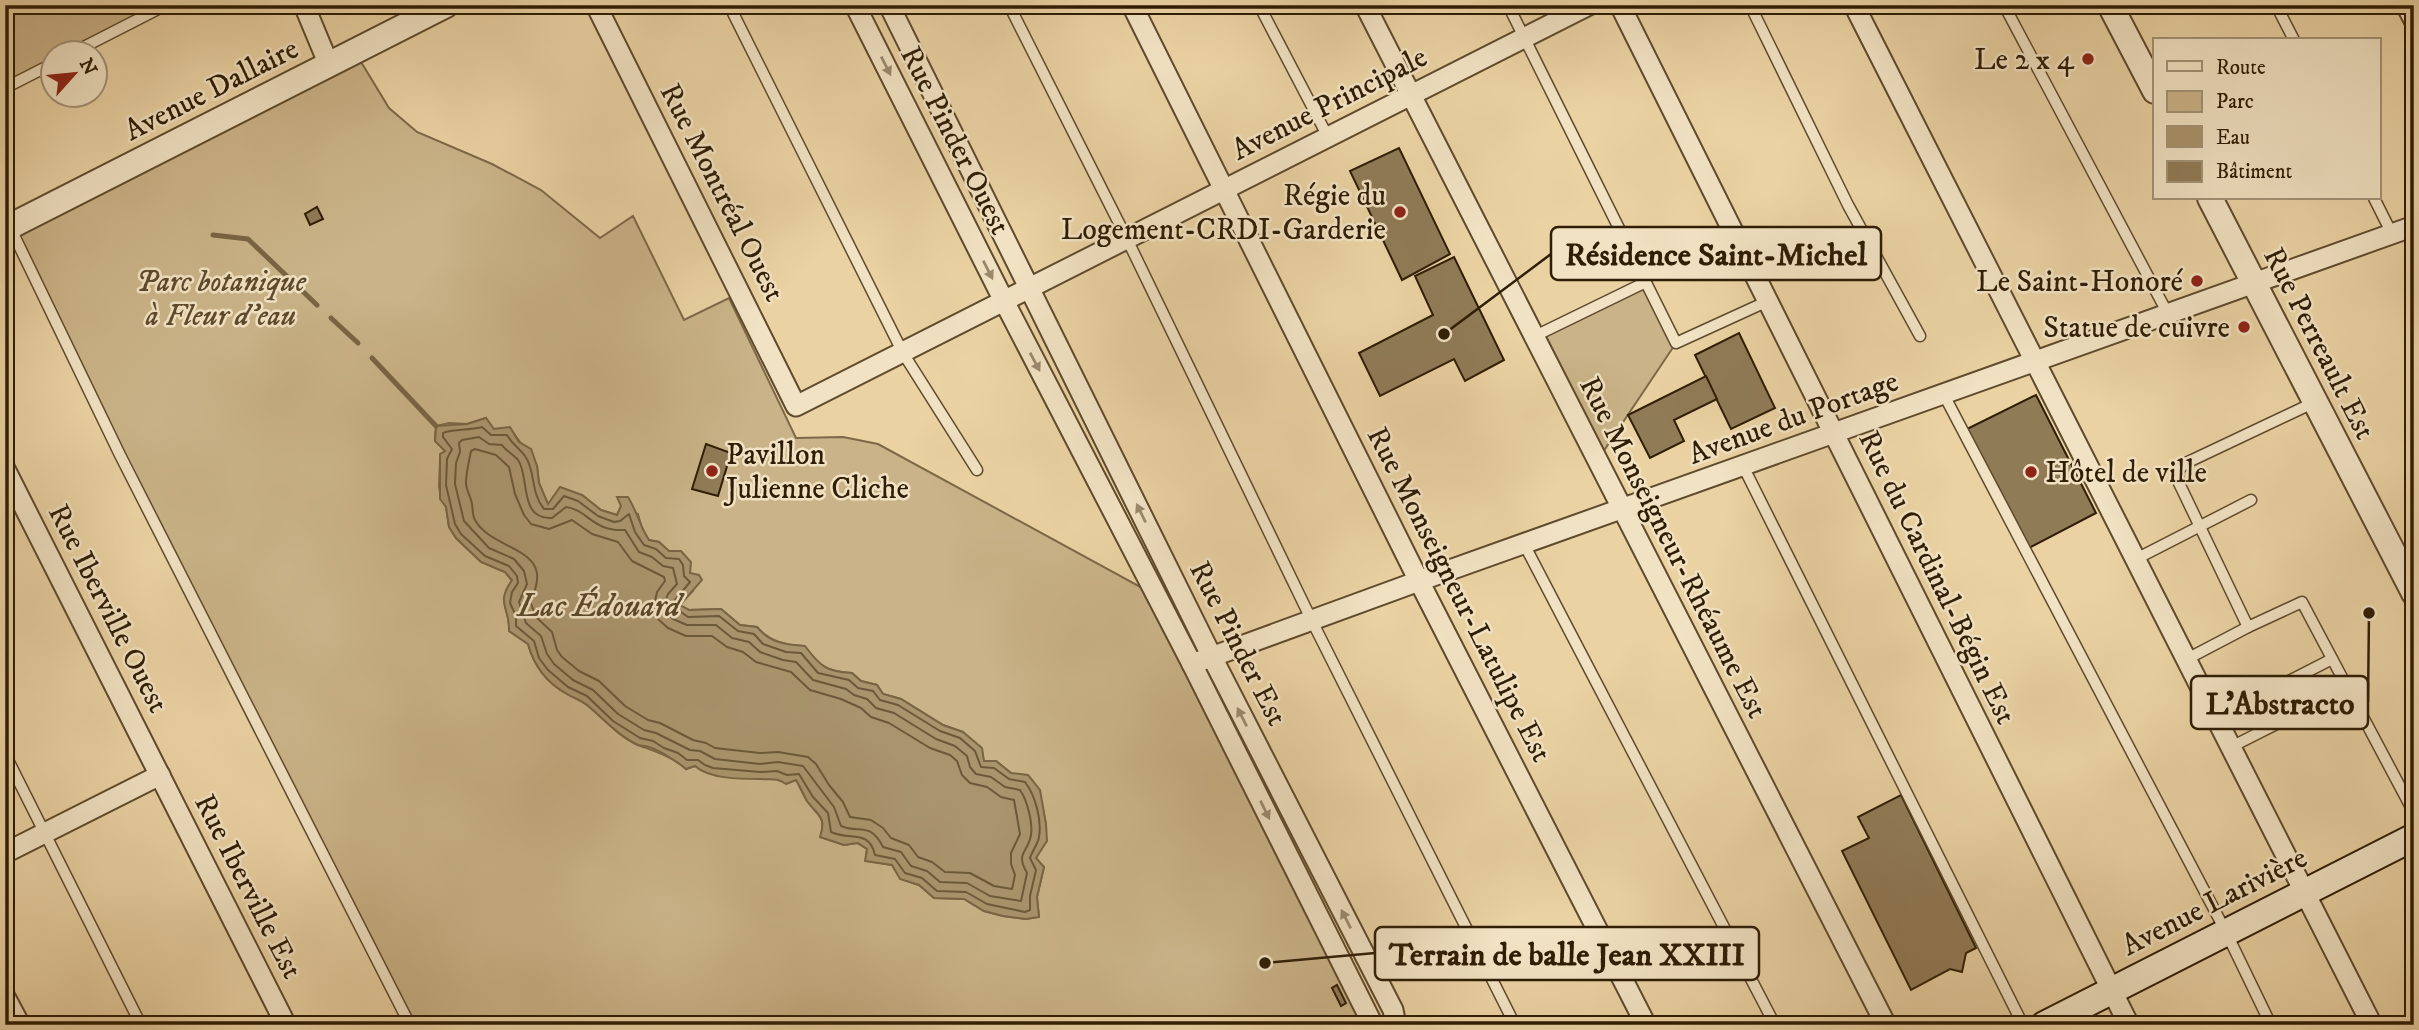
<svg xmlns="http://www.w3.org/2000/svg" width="2419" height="1030" font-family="'IM FELL DW Pica',serif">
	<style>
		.green { fill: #cab388; stroke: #7c6846; stroke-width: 2; fill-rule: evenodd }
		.water { fill: #aa946d; stroke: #796443; stroke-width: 2 }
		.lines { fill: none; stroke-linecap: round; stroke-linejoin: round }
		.shore { stroke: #6c5839; stroke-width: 2 }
		.stream { stroke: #796443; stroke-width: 5 }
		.building { fill: #907b57; stroke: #2f1d05; stroke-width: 2 }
		.service-casing { stroke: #5e4a2c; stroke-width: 13 }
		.minor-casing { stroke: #5e4a2c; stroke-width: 23 }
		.tertiary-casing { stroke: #5e4a2c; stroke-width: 28 }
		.secondary-casing { stroke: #2f1d05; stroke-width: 30 }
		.service { stroke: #f1e2c3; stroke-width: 10 }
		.minor { stroke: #f1e2c3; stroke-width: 19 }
		.tertiary { stroke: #f1e2c3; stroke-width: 24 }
		.secondary { stroke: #f1e2c3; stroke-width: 26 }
		.oneway { fill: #9a896e }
		.poi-dot { fill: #8f2418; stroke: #f1e2c3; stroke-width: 2.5 }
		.labels { text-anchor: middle; stroke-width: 5; stroke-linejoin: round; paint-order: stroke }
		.poi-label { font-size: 30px; fill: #2f1d05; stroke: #f1e2c3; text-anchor: end }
		.street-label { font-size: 30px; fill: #2f1d05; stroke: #f1e2c3 }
		.park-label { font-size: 30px; font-style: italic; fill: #5e4a2c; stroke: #f1e2c3 }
		.water-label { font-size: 32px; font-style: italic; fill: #5a4729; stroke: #f1e2c3 }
		.leader { fill: none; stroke: #2f1d05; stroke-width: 2.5 }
		.callout-dot { fill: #2f1d05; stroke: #f1e2c3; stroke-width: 2.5 }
		.callout { fill: #f1e2c3; stroke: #2f1d05; stroke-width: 2.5 }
		.callout-label { font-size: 32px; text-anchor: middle; font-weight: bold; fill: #2f1d05 }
	</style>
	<rect width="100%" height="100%" fill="#ead2a3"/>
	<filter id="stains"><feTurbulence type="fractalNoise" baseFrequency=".00286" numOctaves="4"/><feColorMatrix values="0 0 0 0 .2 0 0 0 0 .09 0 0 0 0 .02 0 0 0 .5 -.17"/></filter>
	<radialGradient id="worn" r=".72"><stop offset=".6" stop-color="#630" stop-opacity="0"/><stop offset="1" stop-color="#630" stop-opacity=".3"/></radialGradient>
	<g class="green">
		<path d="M5,5H166L74,52H52V64L5,88Z"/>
		<path d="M355,52L389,108L417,132L492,164L541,190L600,238L633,216L684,320L729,298L796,438L843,437L878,444L1157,596L1373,1025H410L10,227ZM486,418L493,429L510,428L537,466L539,483L548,505L582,495L601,510L617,515L621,506L638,514L642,529L649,540L659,542L690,573L693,591L679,605L689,610L721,609L740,625L757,627C770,642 786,645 804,646C820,666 826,672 852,673L861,681L877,685L883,694L901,699L943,725L963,732L984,761H996L1011,773L1043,810L1046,824L1036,859L1044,867L1037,897L1039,917L1026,919L1003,916L984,911L964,899L934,898L919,885L901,879L892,865L866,861L867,849L857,843L844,845L821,837C826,816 818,816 807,801C803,794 799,786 796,779C761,776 727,782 695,766L686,769C671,756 656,752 638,745C618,736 603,718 587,705C581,700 574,698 567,694C547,683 534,666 528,644L509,631C510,608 496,602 512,581L505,572L481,562L456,538L449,527L446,507L441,499L439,486L440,461L445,451L435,440L436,426L449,423L467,424Z"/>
		<path d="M1646,282L1676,343L1597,461L1533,337Z"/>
	</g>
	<path class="water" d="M486,418L494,429L510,427L519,442L531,449L537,466L539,483L548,504L560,487L582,495L601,510L617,515L621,506L617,497H628C637,511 640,527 649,540L659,542L669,551H681L691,562L690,573L699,575L702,580L680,605L689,610L721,609L740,625L757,627C770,643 786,645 805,646C820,666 826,672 852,673L861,681L877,685L883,694L901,699L943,725L963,732L982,748L984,761H996L1011,773L1028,775L1040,790L1046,824L1047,841L1036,858L1044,867L1037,897L1039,917L1026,919L1003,916L984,911L964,899L934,898L919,885L900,879L892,865L865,861L867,849L858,843L844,845L820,837C827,816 818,816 807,801C803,794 800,786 796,780L786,784C776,777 772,780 760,779C741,779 709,779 695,766L686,769C677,761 660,751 649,747C646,746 642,746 638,745C618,736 603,718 587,705C581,700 574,698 567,694C547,683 534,666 528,644L509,631C510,606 495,605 512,580L505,572L481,562L456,538L449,527L446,507L440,499V454L445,451L435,441L436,426L467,424Z"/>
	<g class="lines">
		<g class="shore">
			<path d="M482,427L491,435H507C512,444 521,450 525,456C536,471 530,492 544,509H553L564,496L578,501L598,516L614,522L620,521L629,514L635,532L644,545L656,549L666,558L679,559L683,565L684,576L690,582L675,600L674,607L688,617L719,616L738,631L754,634L763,644L786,652L801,653L818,673L849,680L858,688L873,691L880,700L898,705L940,731L960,738L975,751L981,767L994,768L1009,779L1025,782C1035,795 1042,819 1039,837C1038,844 1032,851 1030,858L1036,870L1030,896V910L1025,912L987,904L966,892L937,891L922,878L905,873L895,859L875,855C869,829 851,841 831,832L828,813L813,797L799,774L787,775L777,771L760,772L713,768L705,765L698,760H687L678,753L664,748L653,741L640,738L613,721L587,696L568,687L548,670L539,658L534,641L516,626V616L510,603L512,592L518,583L517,576L509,566L485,556L461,534L455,524L446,485L447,459L452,449L443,437V433C448,430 471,430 482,427Z"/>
			<path d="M479,437L489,444L502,445C506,451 513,454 518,460C530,476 518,520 552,518L566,507C588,510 593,532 625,530L639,552L652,557L663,566L673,568L677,584L668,594L665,602L666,612L673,619L687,625H716L732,638L749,642L760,652L783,660L796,662L813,680L846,689L854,695L867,699L876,708L894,713L936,739L955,746L967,756L970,767L976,774L991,777L1005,787L1020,790C1027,800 1033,823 1031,835C1028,853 1015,852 1027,873L1021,901L990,896L967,883L940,882L927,871L911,866L901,852L883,847C870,821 859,834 841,826L834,807L803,766L778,762L760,764L715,759L700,751L690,750L656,733L644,730L618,714L593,690L573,680L554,664L547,654L541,636L526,623L519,602L527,584L524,571L514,559L489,548L464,521L455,484L456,463L460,452L459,443L462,440Z"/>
			<path d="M475,449L496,455L509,467L515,494L524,515L531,524L549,529L572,520L592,534L618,542L632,561L664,577L665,581L657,592L654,606L658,619L668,628L686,636H712L727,647L743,652L756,662L791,672L810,690L841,699L861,708L871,717L889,723L930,748L950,755L957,761L962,775L970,783L987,787L1001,797L1014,800L1020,834L1011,853V864L1015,875L1012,889L994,886L970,873L945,872L932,862L918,857L909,845L891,838L883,828L871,820L850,817L843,802L829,785L816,764L808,757L778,752L760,753L715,748L706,743L693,740L660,723L648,720L625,706L599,681L579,671L562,657L557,650L552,632L536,617L530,601C559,546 493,553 475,520C472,515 473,509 472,504C471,497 466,490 466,483C466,472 469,462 471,451Z"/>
		</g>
		<g class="stream">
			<path d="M213,235L248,239L317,305"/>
			<path d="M331,318L358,343"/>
			<path d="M372,358L436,426"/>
		</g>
	</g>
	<g class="building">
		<path d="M1399,148L1450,254L1402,280L1350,171Z"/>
		<path d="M317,207L323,219L310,225L305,214Z"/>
		<path d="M1454,257L1504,360L1465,381L1454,359L1380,396L1359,353L1433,315L1415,276Z"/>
		<path d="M1739,333L1775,408L1731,429L1695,355Z"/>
		<path d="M1706,376L1717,399L1674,420L1684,441L1650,458L1628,415Z"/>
		<path d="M2036,395L2096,513L2027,549L1965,430Z"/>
		<path d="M706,444L731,453L718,496L692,489Z"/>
		<path d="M1901,795L1976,948L1966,953L1962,972L1950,969L1911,990L1842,851L1869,838L1858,817Z"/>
		<path d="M1337,985L1346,1003L1341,1006L1332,988Z"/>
	</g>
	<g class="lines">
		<g class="service-casing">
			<g id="service">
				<path d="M729,5L903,353L977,470"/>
				<path d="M1009,5L1127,239L1312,621L1515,1025"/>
				<path d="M1259,5L1328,137"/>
				<path d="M1508,5L1676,343L1768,301"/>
				<path d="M1750,5L1848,205L1920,336"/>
				<path d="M2004,5L2168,314"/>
				<path d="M2276,5L2294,40"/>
				<path d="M74,52L166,5"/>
				<path d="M5,88L52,64"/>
				<path d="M2374,198L2392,234"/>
				<path d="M10,227L120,455L410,1025"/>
				<path d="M1533,337L1646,282"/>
				<path d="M1944,395L2226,932L2271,1025"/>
				<path d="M2315,402L2186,463L2179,469L2178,481L2248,627L2302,602L2414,813"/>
				<path d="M1743,466L2023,1025"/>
				<path d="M1524,544L1775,1025"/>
				<path d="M2136,559L2251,500"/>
				<path d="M2187,659L2248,627"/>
				<path d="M2217,718L2332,659"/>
				<path d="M2231,747L2328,698"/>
				<path d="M5,754L141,1025"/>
			</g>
		</g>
		<g class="minor-casing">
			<g id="minor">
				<path d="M304,5L329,65"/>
				<path d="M596,5L796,406L1589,5"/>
				<path d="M855,5L1004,301L1192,664L1373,1025"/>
				<path d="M889,5L1212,657L1393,1010L1396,1025"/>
				<path d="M1132,5L1419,581L1646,1025"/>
				<path d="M1365,5L1886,1025"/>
				<path d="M1620,5L2129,1025"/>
				<path d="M1854,5L2372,1025"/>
				<path d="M2406,5L2414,20"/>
				<path d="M5,469L286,1025"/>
				<path d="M1192,664L1419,581L2414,226"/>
				<path d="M5,853L160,775"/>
				<path d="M5,997L20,1025"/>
			</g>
		</g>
		<g class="tertiary-casing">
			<g id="tertiary">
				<path d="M2110,5L2155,91"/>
				<path d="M2210,198L2414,593"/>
				<path d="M5,229L446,5"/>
			</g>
		</g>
		<g class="secondary-casing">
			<path id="secondary" d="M2044,1025L2414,837"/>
		</g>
		<use href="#service" class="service"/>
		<use href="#minor" class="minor"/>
		<use href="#tertiary" class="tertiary"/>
		<use href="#secondary" class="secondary"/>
	</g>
	<defs><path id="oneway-solid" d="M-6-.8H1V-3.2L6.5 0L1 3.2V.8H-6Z" transform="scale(1.75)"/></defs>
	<g class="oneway">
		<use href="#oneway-solid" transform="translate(886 66) rotate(63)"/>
		<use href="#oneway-solid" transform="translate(988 270) rotate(63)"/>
		<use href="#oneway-solid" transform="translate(1035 362) rotate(62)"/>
		<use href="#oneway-solid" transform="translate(1141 513) rotate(-116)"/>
		<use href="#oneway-solid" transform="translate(1242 717) rotate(-117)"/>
		<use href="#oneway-solid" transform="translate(1265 810) rotate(64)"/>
		<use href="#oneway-solid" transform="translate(1346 919) rotate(-117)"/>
	</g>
	<g class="poi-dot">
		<circle cx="2088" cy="59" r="7"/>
		<circle cx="1400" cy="212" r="7"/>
		<circle cx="2197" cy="281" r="7"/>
		<circle cx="2244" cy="327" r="7"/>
		<circle cx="712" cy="471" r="7"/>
		<circle cx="2031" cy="472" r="7"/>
	</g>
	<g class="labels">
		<g class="poi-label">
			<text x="2074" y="69">Le 2 x 4</text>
			<text x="1386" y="205">Régie du<tspan x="1386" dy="34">Logement-CRDI-Garderie</tspan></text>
			<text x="2183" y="291">Le Saint-Honoré</text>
			<text x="2230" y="337">Statue de cuivre</text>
			<text x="726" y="464" text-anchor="start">Pavillon<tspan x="726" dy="34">Julienne Cliche</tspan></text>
			<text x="2045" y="482" text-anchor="start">Hôtel de ville</text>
		</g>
		<g class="street-label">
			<text transform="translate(211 89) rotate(-27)" y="10">Avenue Dallaire</text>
			<text transform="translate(1329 103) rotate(-27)" y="10">Avenue Principale</text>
			<text transform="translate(956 140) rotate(63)" y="10">Rue Pinder Ouest</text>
			<text transform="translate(723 192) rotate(63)" y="10">Rue Montréal Ouest</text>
			<text transform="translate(2320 343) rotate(63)" y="10">Rue Perreault Est</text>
			<text transform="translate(1793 417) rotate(-20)" y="10">Avenue du Portage</text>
			<text transform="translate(1674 547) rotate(63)" y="10">Rue Monseigneur-Rhéaume Est</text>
			<text transform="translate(1938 577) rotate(64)" y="10">Rue du Cardinal-Bégin Est</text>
			<text transform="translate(1460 594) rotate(63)" y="10">Rue Monseigneur-Latulipe Est</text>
			<text transform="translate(109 608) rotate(63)" y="10">Rue Iberville Ouest</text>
			<text transform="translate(1239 643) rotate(63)" y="10">Rue Pinder Est</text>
			<text transform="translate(249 886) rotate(63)" y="10">Rue Iberville Est</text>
			<text transform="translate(2214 901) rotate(-27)" y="10">Avenue Larivière</text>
		</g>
		<g class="park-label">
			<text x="221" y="291">Parc botanique<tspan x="221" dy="34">à Fleur d'eau</tspan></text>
		</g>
		<g class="water-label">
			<text x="599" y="616">Lac Édouard</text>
		</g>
	</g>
	<path class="leader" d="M1444 334L1551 254M2369 613L2368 702M1265 963L1375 953"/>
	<g class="callout-dot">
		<circle cx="1444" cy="334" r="7"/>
		<circle cx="2369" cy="613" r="7"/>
		<circle cx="1265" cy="963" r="7"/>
	</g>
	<g class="callout">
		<rect x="1551" y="227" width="330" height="53" rx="7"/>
		<rect x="2191" y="676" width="177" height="53" rx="7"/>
		<rect x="1375" y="927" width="384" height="53" rx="7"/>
	</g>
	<g class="callout-label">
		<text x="1716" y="265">Résidence Saint-Michel</text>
		<text x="2280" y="714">L'Abstracto</text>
		<text x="1567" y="965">Terrain de balle Jean XXIII</text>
	</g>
	<rect width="2419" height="1030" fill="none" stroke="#ead2a3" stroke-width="28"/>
	<rect x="7" y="7" width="2405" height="1016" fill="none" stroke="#2f1d05" stroke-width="3.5"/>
	<rect x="14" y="14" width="2391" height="1002" fill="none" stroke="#2f1d05" stroke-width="2"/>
	<rect x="2153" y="38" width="228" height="161" fill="#f1e2c3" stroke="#a39377" stroke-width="2"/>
	<rect x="2167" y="61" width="35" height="10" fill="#f1e2c3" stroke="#a39377" stroke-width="2"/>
	<text x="2216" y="74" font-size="21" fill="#2f1d05">Route</text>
	<rect x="2167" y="91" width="35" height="21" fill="#cab388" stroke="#a39377" stroke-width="2"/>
	<text x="2216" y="108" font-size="21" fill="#2f1d05">Parc</text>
	<rect x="2167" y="126" width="35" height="21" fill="#aa946d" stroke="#a39377" stroke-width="2"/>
	<text x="2216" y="144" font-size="21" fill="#2f1d05">Eau</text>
	<rect x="2167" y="161" width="35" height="21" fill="#907b57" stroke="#a39377" stroke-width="2"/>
	<text x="2216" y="178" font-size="21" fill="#2f1d05">Bâtiment</text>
	<g transform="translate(74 74) rotate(63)"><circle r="33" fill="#f1e2c3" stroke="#a39377" stroke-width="2"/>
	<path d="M0-5L12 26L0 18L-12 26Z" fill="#8f2418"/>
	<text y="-10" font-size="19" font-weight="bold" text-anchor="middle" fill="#2f1d05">N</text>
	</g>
	<rect width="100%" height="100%" filter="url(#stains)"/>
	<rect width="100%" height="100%" fill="url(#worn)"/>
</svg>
